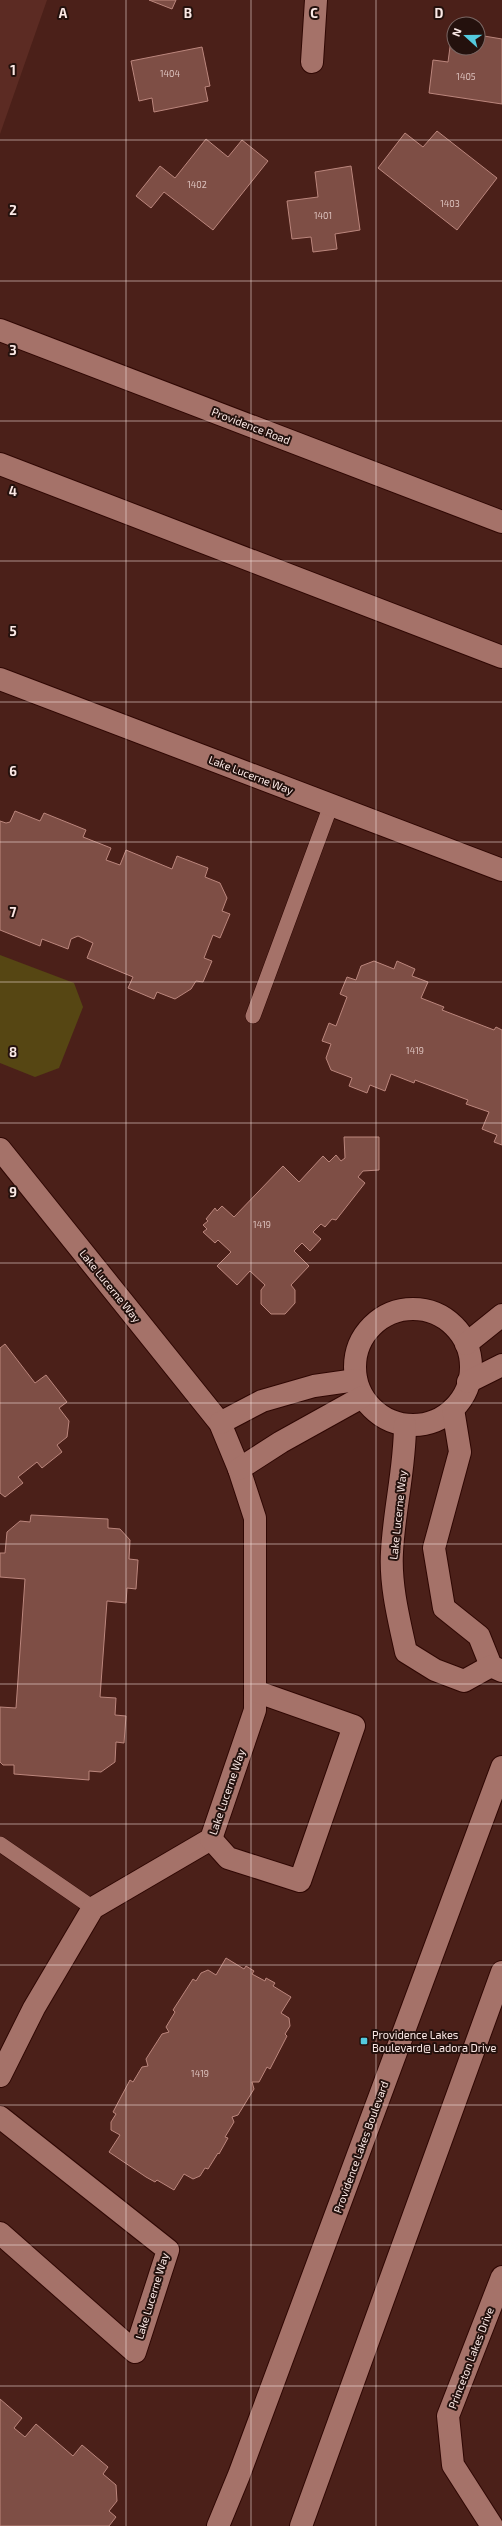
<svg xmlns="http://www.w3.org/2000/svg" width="502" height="2526" font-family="'Exo 2',sans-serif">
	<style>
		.built { fill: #5c2b23 }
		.green { fill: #564613 }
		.building { fill: #7e4e45; stroke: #bb867d }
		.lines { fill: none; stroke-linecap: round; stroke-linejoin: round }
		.service-casing { stroke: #2f0703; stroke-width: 16 }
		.minor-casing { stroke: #2f0703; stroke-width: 24 }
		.tertiary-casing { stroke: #2f0703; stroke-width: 24 }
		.secondary-casing { stroke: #2f0703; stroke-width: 24 }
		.service { stroke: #a57269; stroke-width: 15 }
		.minor { stroke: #a57269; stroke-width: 22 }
		.tertiary { stroke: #a57269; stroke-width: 22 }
		.secondary { stroke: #a57269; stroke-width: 22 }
		.grid { fill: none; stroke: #fbe9e6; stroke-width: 1; stroke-opacity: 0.55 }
		.poi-dot { fill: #54cade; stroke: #24110d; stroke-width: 1.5 }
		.labels { text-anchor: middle; stroke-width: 4; stroke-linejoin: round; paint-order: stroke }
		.number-label { font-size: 9px; fill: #dcc2be }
		.street-label { font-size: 11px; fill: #fbe9e6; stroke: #24110d }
		.poi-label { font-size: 11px; fill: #fbe9e6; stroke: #24110d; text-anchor: start }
		.grid-label { font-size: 13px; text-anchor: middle; font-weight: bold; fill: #fbe9e6; stroke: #24110d; stroke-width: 4; stroke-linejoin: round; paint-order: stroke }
	</style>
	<rect width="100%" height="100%" fill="#4b2019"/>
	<path class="built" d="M0,0H47L0,134Z"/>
	<path class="green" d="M0,955L74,983L83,1007L59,1068L35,1077L0,1063Z"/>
	<g class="building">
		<path d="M149,0H176L172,9Z"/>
		<path d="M452,32L454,48H478V35L502,39V104L429,93L433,60L448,62Z"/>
		<path d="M202,47L210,86L205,87L208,101L154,112L152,98L139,101L131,61Z"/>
		<path d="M437,131L497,178L457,230L378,168L405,133L423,147Z"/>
		<path d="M206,139L228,157L242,140L268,161L213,230L164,192L151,208L136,196L160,166L175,178Z"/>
		<path d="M351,166L360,230L335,234L337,249L313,252L311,237L292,239L287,201L318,197L315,172Z"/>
		<path d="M15,811L40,821L44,813L86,830L83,837L111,848L106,860L120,865L126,850L172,869L177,856L208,868L205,877L220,883L227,898L222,911L230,914L220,938L213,935L204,958L212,961L203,982L196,981L191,989L175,999L157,992L154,999L128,988L133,977L87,958L93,943L78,936L71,939L68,949L42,939L40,946L0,930V821L6,823L10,822Z"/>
		<path d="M374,961L394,969L397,961L415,969L412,976L428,982L421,998L444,1007L442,1010L494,1030L496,1027L502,1030V1145L494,1142L497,1135L482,1129L489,1112L466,1104L468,1100L415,1080L414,1083L391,1074L385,1091L370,1085L367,1093L349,1086L352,1078L331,1070L326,1058L331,1044L322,1041L329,1023L336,1026L347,997L340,994L347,977L356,980L361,966Z"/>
		<path d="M344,1137H379V1170L363,1171L358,1177L365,1183L336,1220L332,1219L325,1227L321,1224L313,1232L321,1239L310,1251L302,1243L294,1251L309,1266L291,1285L295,1290V1303L285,1314H271L261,1304V1290L265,1285L250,1271L237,1285L217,1266L231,1252L218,1240L215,1243L203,1232L207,1229L203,1225L208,1221L206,1219L215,1208L217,1211L222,1206L234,1217L283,1166L299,1182L323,1156L329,1162L336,1155L341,1161L345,1158Z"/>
		<path d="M5,1344L35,1383L46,1375L67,1402L59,1408L69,1421L67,1437L57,1445L62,1452L42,1468L37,1462L18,1477L23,1483L5,1497L0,1493V1348Z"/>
		<path d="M31,1515L108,1519V1528L120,1529L130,1540L129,1559L138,1560L136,1589L127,1588L126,1603L107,1601L100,1697L116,1698L115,1715L126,1716L124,1743L116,1742L115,1762L101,1772L89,1771V1780L14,1774V1765H3L0,1762V1707L16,1708L25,1579L0,1577V1553H5L7,1532L20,1521L30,1522Z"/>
		<path d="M226,1958L244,1969L246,1966L254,1971L252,1974L265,1981L266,1978L275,1983L273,1986L291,1997L281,2013L289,2018L290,2026L285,2034L287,2036L270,2069L267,2067L259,2082H252L254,2089L238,2115L232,2117L234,2122L225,2137L228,2138L219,2154L218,2153L208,2169L205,2168L200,2176L193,2179L184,2174L174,2190L157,2180L155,2182L146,2177L109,2152L120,2135L111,2130V2122L116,2114L113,2112L130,2080L133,2082L142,2067L148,2066L146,2059L162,2034L169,2032L166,2027L175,2012L173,2010L193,1979L196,1981L201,1973L208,1970L216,1975Z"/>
		<path d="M0,2399L22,2418L14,2428L25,2437L36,2424L73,2456L82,2445L108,2467L103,2474L116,2485L117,2501L109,2511L116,2517L109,2526H0Z"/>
	</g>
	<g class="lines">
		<g class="service-casing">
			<g id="service">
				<path d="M253,1016L331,805"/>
				<path d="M0,1844L93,1908"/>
			</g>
		</g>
		<g class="minor-casing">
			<g id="minor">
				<path d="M312,62L316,0"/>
				<path d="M0,679L502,870"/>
				<path d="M0,1149L220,1423L239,1469L255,1518V1710L211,1839L93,1908L34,2008L0,2076"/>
				<circle cx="413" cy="1367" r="58"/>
				<path d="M466,1344L502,1315"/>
				<path d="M468,1382L502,1365"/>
				<path d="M453,1409L460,1452L434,1548L444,1608L479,1636L491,1666L502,1671"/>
				<path d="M220,1423L262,1401L314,1386L356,1380"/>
				<path d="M405,1425C405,1468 394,1510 392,1552C390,1585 399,1620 406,1652L435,1670L464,1681L491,1666"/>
				<path d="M239,1469L281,1442L362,1397"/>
				<path d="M211,1839L228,1858L300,1881L354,1726L255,1691"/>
				<path d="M0,2117L168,2250L135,2352L0,2233"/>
				<path d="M492,2526L453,2465L448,2416L502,2277"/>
			</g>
		</g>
		<g class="tertiary-casing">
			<g id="tertiary">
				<path d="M218,2526L239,2475L502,1767"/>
				<path d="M301,2526L502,1972"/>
			</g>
		</g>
		<g class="secondary-casing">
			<g id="secondary">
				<path d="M0,330L502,522"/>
				<path d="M0,464L502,657"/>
			</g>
		</g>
		<use href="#service" class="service"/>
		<use href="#minor" class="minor"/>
		<use href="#tertiary" class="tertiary"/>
		<use href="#secondary" class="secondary"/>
	</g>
	<path class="grid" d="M126,0V2526M251,0V2526M376,0V2526M0,140H502M0,281H502M0,421H502M0,561H502M0,702H502M0,842H502M0,982H502M0,1123H502M0,1263H502M0,1403H502M0,1544H502M0,1684H502M0,1824H502M0,1965H502M0,2105H502M0,2245H502M0,2386H502"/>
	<rect class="poi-dot" x="360" y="2037" width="8" height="8" rx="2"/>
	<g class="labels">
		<g class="number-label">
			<text x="170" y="77">1404</text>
			<text x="466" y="80">1405</text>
			<text x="197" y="188">1402</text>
			<text x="450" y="207">1403</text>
			<text x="323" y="219">1401</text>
			<text x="415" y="1054">1419</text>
			<text x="262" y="1228">1419</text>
			<text x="200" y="2077">1419</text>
		</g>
		<g class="street-label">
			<text transform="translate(251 426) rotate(21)" y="4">Providence Road</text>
			<text transform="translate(251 775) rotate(21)" y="4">Lake Lucerne Way</text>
			<text transform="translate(110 1286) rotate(51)" y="4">Lake Lucerne Way</text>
			<text transform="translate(398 1515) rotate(-84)" y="4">Lake Lucerne Way</text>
			<text transform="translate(227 1792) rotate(-71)" y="4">Lake Lucerne Way</text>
			<text transform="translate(361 2147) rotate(-70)" y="4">Providence Lakes Boulevard</text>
			<text transform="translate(152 2296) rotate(-73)" y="4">Lake Lucerne Way</text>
			<text transform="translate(471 2358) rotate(-69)" y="4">Princeton Lakes Drive</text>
		</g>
		<g class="poi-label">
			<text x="372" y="2039">Providence Lakes<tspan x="372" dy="13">Boulevard@ Ladora Drive</tspan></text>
		</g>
	</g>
	<g class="grid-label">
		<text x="63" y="18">A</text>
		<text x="188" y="18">B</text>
		<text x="314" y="18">C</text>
		<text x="439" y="18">D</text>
		<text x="13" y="75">1</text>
		<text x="13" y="215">2</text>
		<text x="13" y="355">3</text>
		<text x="13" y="496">4</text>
		<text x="13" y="636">5</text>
		<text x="13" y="776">6</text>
		<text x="13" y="917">7</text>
		<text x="13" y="1057">8</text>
		<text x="13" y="1197">9</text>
	</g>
	<g transform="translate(466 36) rotate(291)"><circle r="19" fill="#24110d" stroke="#7a6764"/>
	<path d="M0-3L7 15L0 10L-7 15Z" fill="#54cade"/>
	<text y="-6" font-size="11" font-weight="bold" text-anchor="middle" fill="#fbe9e6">N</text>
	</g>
</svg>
